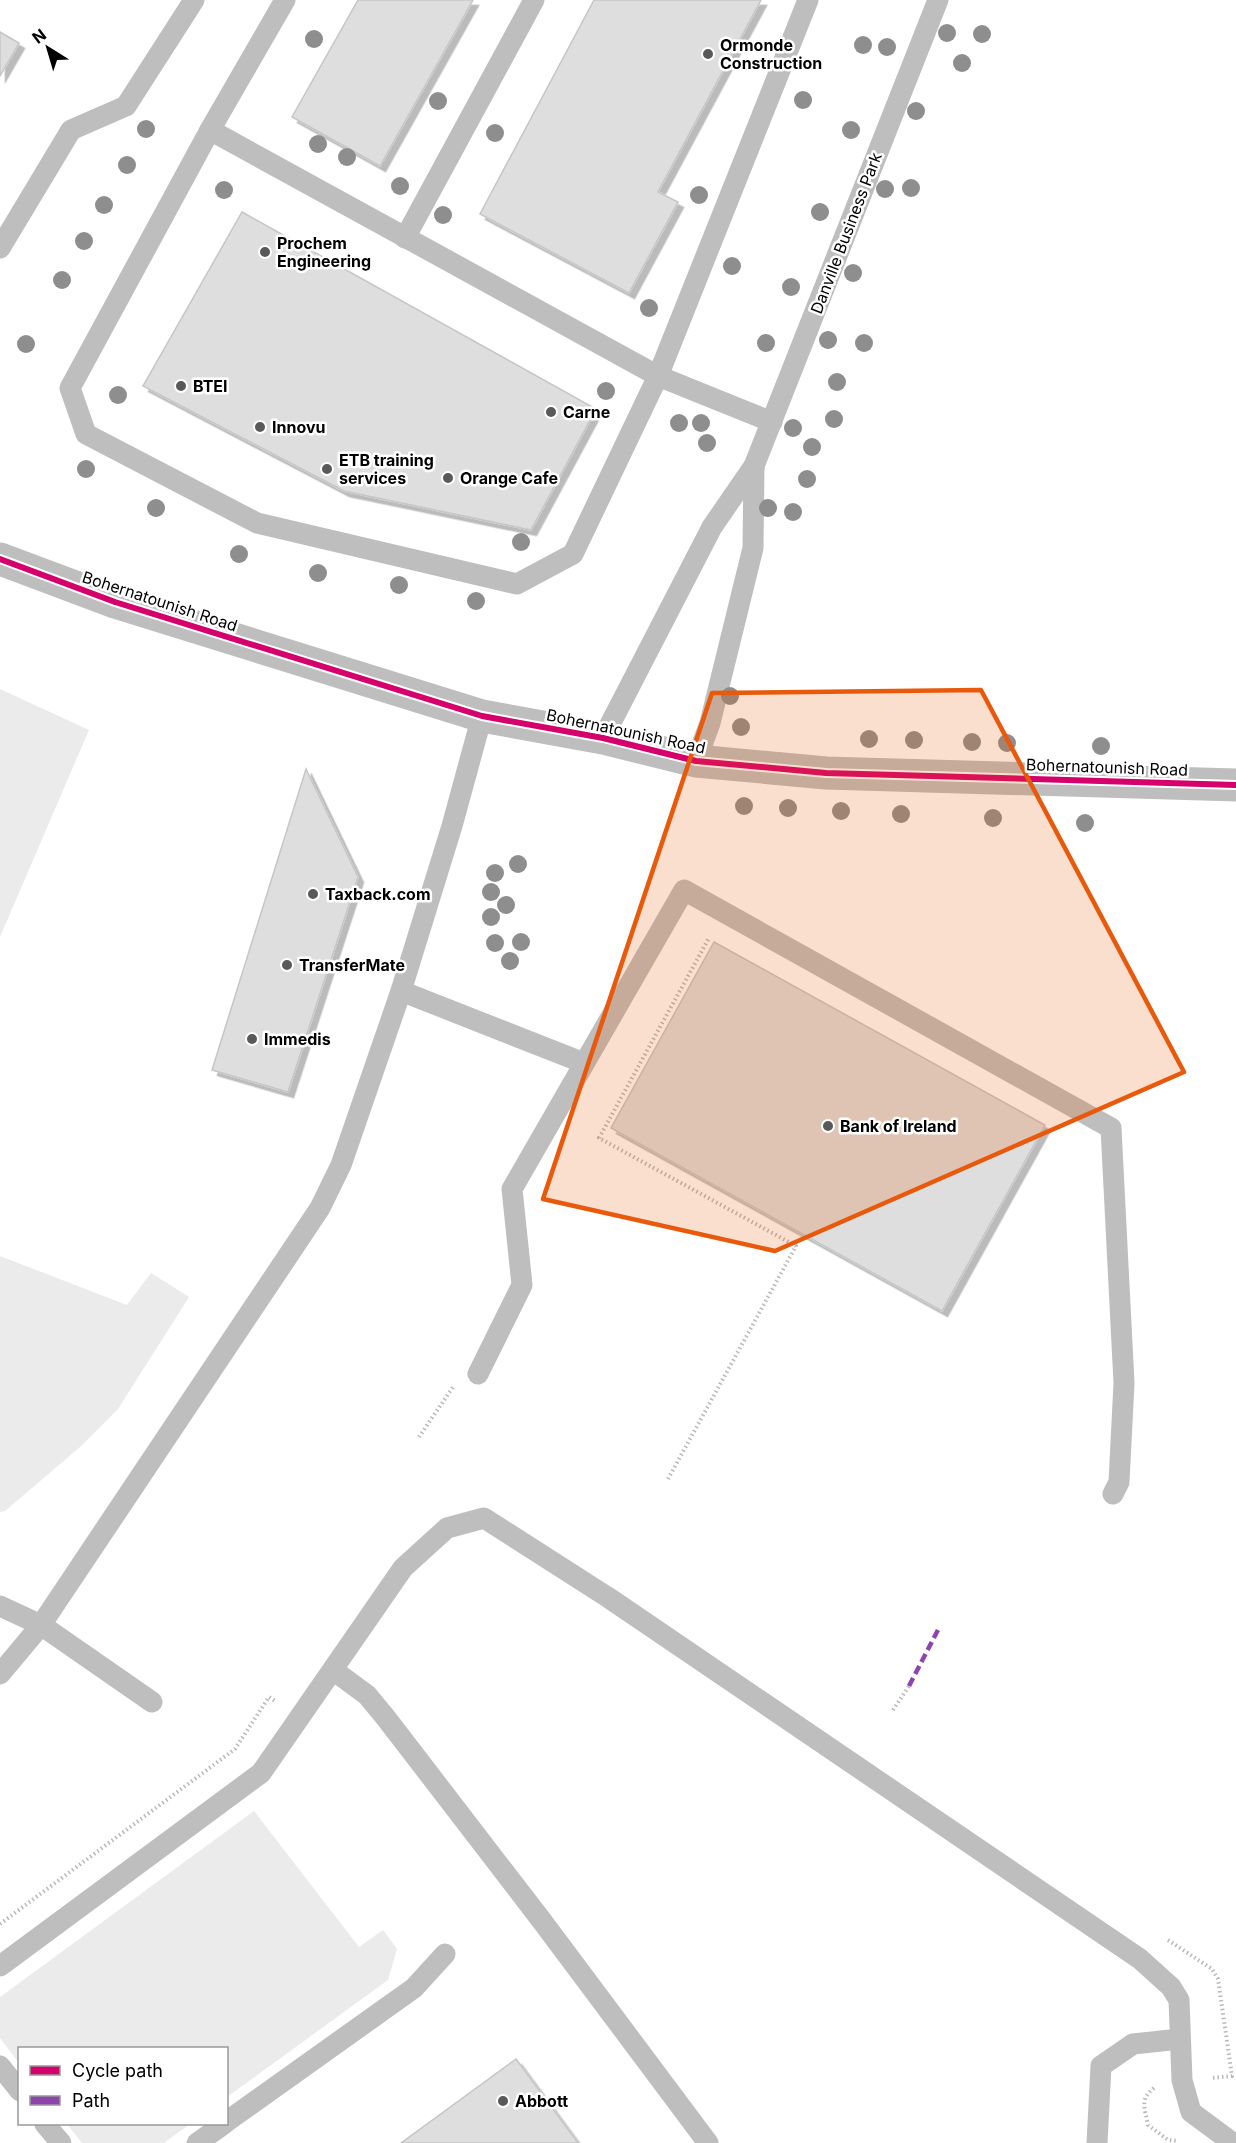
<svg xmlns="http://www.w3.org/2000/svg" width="1236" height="2143" font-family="Inter,sans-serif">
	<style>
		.green { fill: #ebebeb }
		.building { fill: #dedede; stroke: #c6c6c6; stroke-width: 1.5; filter: url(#shadow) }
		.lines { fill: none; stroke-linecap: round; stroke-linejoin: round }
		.path { stroke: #b9b9b9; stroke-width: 4; stroke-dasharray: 1.5 3; stroke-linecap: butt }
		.service { stroke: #bebebe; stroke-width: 21 }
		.tertiary { stroke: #bebebe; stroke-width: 33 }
		.quiet { stroke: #8e44ad; stroke-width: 4.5; stroke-dasharray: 9 4.5; stroke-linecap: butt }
		.cycleway-casing { stroke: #fff; stroke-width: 10 }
		.cycleway { stroke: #d6006c; stroke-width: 6 }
		.tree { fill: #8e8e8e }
		.marked { fill: #e8590c; fill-opacity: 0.2; stroke: #e8590c; stroke-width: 4.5; stroke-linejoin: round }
		.poi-dot { fill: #595959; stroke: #fff; stroke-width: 2 }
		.labels { text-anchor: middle; stroke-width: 5; stroke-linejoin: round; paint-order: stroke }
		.poi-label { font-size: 16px; font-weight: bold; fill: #000; stroke: #fff; text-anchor: start }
		.street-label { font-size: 16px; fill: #000; stroke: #fff }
	</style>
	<defs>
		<filter id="shadow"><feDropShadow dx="5.5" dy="5.5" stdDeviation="0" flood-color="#0004"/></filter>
	</defs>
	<rect width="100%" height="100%" fill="#fff"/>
	<g class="green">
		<path d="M0,689L89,730L0,937Z"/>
		<path d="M0,1256L127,1305L151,1273L189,1297L118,1409L80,1447L5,1511L0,1512Z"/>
		<path d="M254,1811L359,1947L383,1930L397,1949L388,1980L227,2097L226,2048H20L19,2063L0,2038V1997Z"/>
		<path d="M67,2124H190L164,2143H82Z"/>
	</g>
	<g class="building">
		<path d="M358,0H473L380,166L292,117Z"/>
		<path d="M594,0H761L658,192L678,202L629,293L480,214Z"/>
		<path d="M0,32L19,43L0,76Z"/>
		<path d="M242,212L596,409L531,530L344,491L143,386Z"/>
		<path d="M306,769L358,877L288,1092L212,1070Z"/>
		<path d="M714,942L1045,1125L942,1311L611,1128Z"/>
		<path d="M516,2059L578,2143H401Z"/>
	</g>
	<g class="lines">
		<g class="path">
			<path d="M419,1437L453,1387"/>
			<path d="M668,1479L796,1246L599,1138L709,938"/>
			<path d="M893,1710L909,1686"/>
			<path d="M0,1924L235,1749L269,1697L275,1701"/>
			<path d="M1168,1940L1212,1969L1218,1979L1232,2076L1211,2078"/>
			<path d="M1154,2088C1139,2100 1145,2108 1148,2125L1168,2140L1178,2141"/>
		</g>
		<g class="service">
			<path d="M285,0L210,130L70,388L86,434L257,523L517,584L573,554L658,376L808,0"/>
			<path d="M210,130L658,376L772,422"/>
			<path d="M405,238L534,0"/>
			<path d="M0,248L71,130L126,106L194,0"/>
			<path d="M603,738L712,527L754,466L938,0"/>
			<path d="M696,761L710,723L753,548L754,466"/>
			<path d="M401,991L584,1063"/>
			<path d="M478,1374L522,1285L512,1189L684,890L1111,1128L1124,1383L1119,1482L1113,1494"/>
			<path d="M0,1606L41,1625L152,1702"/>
			<path d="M333,1670L367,1695L386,1718L542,1921L708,2143"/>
			<path d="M0,1674L41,1625L320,1208L341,1165L401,991L452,826L482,716"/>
			<path d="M0,1966L261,1773L403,1568L447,1528L484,1518L609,1598L1140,1959L1171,1987L1179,2000L1182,2080L1191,2112L1233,2143"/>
			<path d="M0,2066L20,2091"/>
			<path d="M226,2122L414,1988L445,1954"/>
			<path d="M45,2124L61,2143"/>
			<path d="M197,2143L224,2124"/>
			<path d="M1097,2143L1101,2066L1133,2044L1180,2039"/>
		</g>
		<path class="tertiary" d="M0,559L115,602L482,716L603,738L696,761L826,773L1236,785"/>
		<path class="quiet" d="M909,1686L939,1628"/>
		<g class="cycleway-casing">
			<path id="cycleway" d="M0,559L115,602L482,716L603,738L696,761L826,773L1236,785"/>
		</g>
		<use href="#cycleway" class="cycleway"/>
	</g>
	<g class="tree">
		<circle cx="947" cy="33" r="9"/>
		<circle cx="982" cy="34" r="9"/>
		<circle cx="314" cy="39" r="9"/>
		<circle cx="863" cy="45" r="9"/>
		<circle cx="887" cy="47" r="9"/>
		<circle cx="962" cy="63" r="9"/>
		<circle cx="803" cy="100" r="9"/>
		<circle cx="438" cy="101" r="9"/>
		<circle cx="916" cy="111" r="9"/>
		<circle cx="146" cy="129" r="9"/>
		<circle cx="851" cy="130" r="9"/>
		<circle cx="495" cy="133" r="9"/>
		<circle cx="318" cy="144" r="9"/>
		<circle cx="347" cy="157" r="9"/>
		<circle cx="127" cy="165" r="9"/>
		<circle cx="400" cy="186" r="9"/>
		<circle cx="911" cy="188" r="9"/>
		<circle cx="885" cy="189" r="9"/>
		<circle cx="224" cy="190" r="9"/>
		<circle cx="699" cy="195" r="9"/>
		<circle cx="104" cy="205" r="9"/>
		<circle cx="820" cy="212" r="9"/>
		<circle cx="443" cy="215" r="9"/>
		<circle cx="84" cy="241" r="9"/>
		<circle cx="732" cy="266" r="9"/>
		<circle cx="853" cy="273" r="9"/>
		<circle cx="62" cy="280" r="9"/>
		<circle cx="791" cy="287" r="9"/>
		<circle cx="649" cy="308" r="9"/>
		<circle cx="828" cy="340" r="9"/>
		<circle cx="766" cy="343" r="9"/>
		<circle cx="864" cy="343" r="9"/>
		<circle cx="26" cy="344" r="9"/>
		<circle cx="837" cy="382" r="9"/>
		<circle cx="606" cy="391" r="9"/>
		<circle cx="118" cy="395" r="9"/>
		<circle cx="834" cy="419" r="9"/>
		<circle cx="679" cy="423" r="9"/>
		<circle cx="701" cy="423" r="9"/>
		<circle cx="793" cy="428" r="9"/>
		<circle cx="707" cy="443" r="9"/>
		<circle cx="812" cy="447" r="9"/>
		<circle cx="86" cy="469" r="9"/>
		<circle cx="807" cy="479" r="9"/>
		<circle cx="156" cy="508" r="9"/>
		<circle cx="768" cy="508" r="9"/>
		<circle cx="793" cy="512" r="9"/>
		<circle cx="521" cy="542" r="9"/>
		<circle cx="239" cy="554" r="9"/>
		<circle cx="318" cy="573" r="9"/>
		<circle cx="399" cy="585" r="9"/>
		<circle cx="476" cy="601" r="9"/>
		<circle cx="730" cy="696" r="9"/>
		<circle cx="741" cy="727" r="9"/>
		<circle cx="869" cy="739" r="9"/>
		<circle cx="914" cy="740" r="9"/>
		<circle cx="972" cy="742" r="9"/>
		<circle cx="1007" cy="743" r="9"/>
		<circle cx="1101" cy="746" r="9"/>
		<circle cx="744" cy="806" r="9"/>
		<circle cx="788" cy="808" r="9"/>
		<circle cx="841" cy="811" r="9"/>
		<circle cx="901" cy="814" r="9"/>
		<circle cx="993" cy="818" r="9"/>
		<circle cx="1085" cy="823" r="9"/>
		<circle cx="518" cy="864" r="9"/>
		<circle cx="495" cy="873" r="9"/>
		<circle cx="491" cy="892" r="9"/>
		<circle cx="506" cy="905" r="9"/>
		<circle cx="491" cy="917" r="9"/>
		<circle cx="521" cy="942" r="9"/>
		<circle cx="495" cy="943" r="9"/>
		<circle cx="510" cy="961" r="9"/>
	</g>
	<path class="marked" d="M981,690L1184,1072L775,1251L543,1199L712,693Z"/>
	<g class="poi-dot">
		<circle cx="708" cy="54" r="6"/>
		<circle cx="265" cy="252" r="6"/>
		<circle cx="181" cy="386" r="6"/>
		<circle cx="551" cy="412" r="6"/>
		<circle cx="260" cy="427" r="6"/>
		<circle cx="327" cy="469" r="6"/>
		<circle cx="448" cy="478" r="6"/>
		<circle cx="313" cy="894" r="6"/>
		<circle cx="287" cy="965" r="6"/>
		<circle cx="252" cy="1039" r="6"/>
		<circle cx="828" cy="1126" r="6"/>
		<circle cx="503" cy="2101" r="6"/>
	</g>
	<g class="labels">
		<g class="poi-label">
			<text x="720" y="51">Ormonde<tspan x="720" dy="18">Construction</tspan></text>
			<text x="277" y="249">Prochem<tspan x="277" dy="18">Engineering</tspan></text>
			<text x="193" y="392">BTEI</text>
			<text x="563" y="418">Carne</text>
			<text x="272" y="433">Innovu</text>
			<text x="339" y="466">ETB training<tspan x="339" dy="18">services</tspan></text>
			<text x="460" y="484">Orange Cafe</text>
			<text x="325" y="900">Taxback.com</text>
			<text x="299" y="971">TransferMate</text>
			<text x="264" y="1045">Immedis</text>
			<text x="840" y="1132">Bank of Ireland</text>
			<text x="515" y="2107">Abbott</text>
		</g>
		<g class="street-label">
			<text transform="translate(846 233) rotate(-69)" y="6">Danville Business Park</text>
			<text transform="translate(160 601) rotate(18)" y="6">Bohernatounish Road</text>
			<text transform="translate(626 731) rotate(12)" y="6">Bohernatounish Road</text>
			<text transform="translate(1107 767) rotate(2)" y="6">Bohernatounish Road</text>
		</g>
	</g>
	<rect x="18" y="2047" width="210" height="78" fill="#ffffff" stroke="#999999" stroke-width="1.5"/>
	<rect x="30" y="2066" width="30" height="9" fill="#d6006c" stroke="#999999" stroke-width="1.5"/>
	<text x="72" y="2077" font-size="18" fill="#000000">Cycle path</text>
	<rect x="30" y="2096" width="30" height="9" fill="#8e44ad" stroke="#999999" stroke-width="1.5"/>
	<text x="72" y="2107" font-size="18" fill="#000000">Path</text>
	<g transform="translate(48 48) rotate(323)" stroke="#ffffff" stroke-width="4.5" paint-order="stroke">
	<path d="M0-4.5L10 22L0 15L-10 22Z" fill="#000000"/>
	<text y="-9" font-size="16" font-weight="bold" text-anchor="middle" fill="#000000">N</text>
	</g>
</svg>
